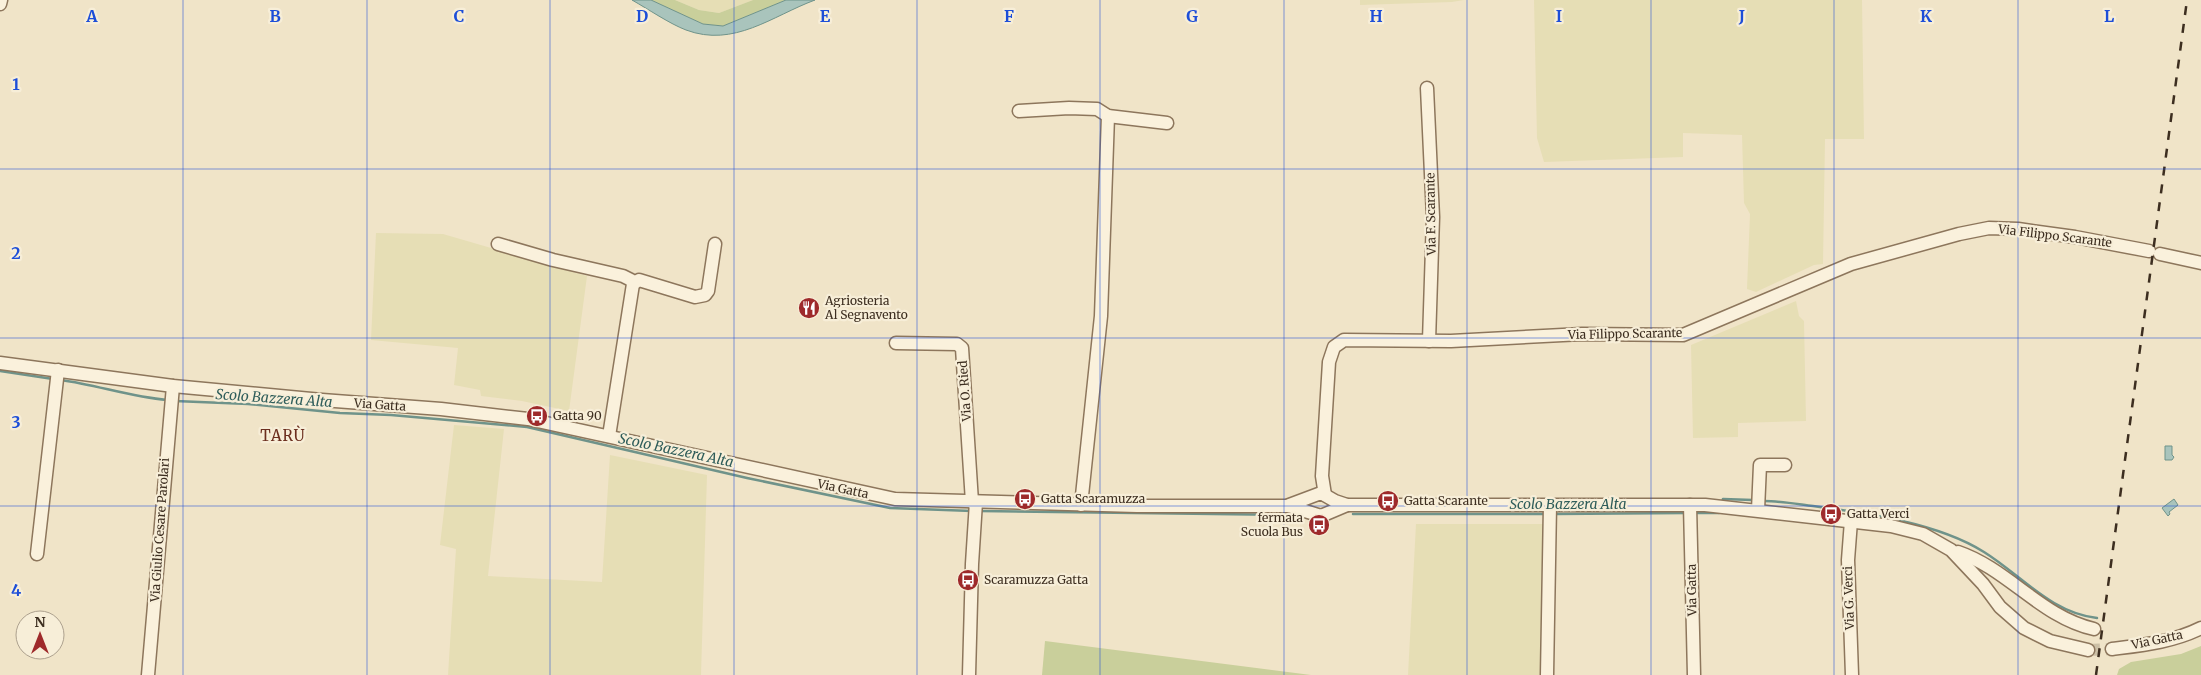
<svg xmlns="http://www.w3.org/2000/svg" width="2201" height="675" font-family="Merriweather,serif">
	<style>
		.farmland { fill: #e6deb5 }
		.green { fill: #c9cf9b }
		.water { fill: #a9c4bc; stroke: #6f938a }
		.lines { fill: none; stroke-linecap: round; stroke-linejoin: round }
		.stream { stroke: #6f938a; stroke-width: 2.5 }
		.minor-tunnel { stroke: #ccc0a6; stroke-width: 12; stroke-dasharray: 12 6; stroke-linecap: butt }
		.minor-casing { stroke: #8d765c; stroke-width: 15 }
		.minor { stroke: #faf1dc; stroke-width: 12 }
		.rail { stroke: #3d2e20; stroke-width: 2.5; stroke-dasharray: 9 9; stroke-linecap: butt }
		.grid { fill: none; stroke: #1d4ed8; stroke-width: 1; stroke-opacity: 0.55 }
		.labels { text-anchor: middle; stroke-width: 4.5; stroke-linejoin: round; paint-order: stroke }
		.street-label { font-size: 12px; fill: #3d2e20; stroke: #f7eed8 }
		.poi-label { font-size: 12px; fill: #3d2e20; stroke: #f7eed8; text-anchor: start }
		.water-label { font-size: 14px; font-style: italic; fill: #2f5d5a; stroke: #f7eed8 }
		.quarter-label { font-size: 15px; letter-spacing: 1px; fill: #6b2e1e; stroke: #f7eed8 }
		.grid-label { font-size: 16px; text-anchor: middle; font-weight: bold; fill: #1d4ed8; stroke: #f7eed8; stroke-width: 4.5; stroke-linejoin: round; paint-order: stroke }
	</style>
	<rect width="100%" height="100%" fill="#f0e4c8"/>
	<g class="farmland">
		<path d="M675,0H753L719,13L699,10Z"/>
		<path d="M1360,0H1464L1452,2L1360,5Z"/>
		<path d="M1534,0H1862L1864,139H1825L1823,264L1814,265L1756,292L1747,289L1750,214L1744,203L1742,135L1683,133V157L1544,162L1537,138Z"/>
		<path d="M376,233L443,234L587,276L569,411L522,401L481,396L480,390L454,385L458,348L371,340Z"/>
		<path d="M1796,301L1799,316L1804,321L1806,421L1738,423V437L1693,438L1691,345Z"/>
		<path d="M454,425L504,429L488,576L602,582L610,455L707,475L701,675H448L456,549L440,545Z"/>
		<path d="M1416,524H1544L1541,675H1408Z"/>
	</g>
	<g class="green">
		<path d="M651,0H675L699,10L719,13L753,0H786L723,26L703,24Z"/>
		<path d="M1045,641L1311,675H1042Z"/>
		<path d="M2201,646V675H2117L2119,669L2131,662L2181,654Z"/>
	</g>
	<g class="water">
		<path d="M632,0H651L703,24L723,26L786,0H815C772,16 734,48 686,30C670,24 648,9 632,0Z"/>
		<path d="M2165,446H2172V455L2174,457L2172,460H2165Z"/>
		<path d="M2174,499L2178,505L2169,512L2170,514L2168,516L2162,508Z"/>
	</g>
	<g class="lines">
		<g class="stream">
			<path d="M0,371L53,379"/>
			<path d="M61,380C97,385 131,397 167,400"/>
			<path d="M175,401L248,404L340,413L391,415L527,427L747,478L890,508L972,511"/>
			<path d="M1764,501C1780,501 1797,504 1813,506C1866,513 1938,523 1984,552C2021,575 2051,613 2097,618"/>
			<path d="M1722,502L1723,499L1753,500"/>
			<path d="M980,511L1288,515"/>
			<path d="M1695,513H1719V510"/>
			<path d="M1353,514H1547"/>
			<path d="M1555,514L1687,513"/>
		</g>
		<path class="minor-tunnel" d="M2088,650L2112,649"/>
		<g class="minor-casing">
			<g id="minor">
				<path d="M0,4L1,0"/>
				<path d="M1427,88L1433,217L1429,341"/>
				<path d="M1019,111L1069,108L1097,109L1108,116L1167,123"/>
				<path d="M498,244L553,260L623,276L631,280L633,284L609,436"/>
				<path d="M2160,254L2201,263"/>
				<path d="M633,284L639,280L695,297L705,295L708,291L715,244"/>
				<path d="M896,343L957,344L962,348L972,502"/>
				<path d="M0,363L173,386L322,400L441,409L528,419L895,499L1137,506H1289L1321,516L1347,505"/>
				<path d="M1325,495L1322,476L1329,362L1334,347L1344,340L1451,341L1582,334L1683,335L1851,264L1959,234L1989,228L2018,229L2075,237L2149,251"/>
				<path d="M1081,505L1101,316L1108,116"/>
				<path d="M1289,505L1321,493L1335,501L1347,505H1705L1891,526L1923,534L1951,550L1983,584L2000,607L2024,628L2050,641L2088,650"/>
				<path d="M1690,505L1694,675"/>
				<path d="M1758,510L1760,465H1785"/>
				<path d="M1851,521L1848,560L1852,675"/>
				<path d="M1958,552C2008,569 2041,617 2094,629"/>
				<path d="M37,554L58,370"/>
				<path d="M2112,649C2143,645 2173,642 2201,628"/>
				<path d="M148,675L173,386"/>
				<path d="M969,675L972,564L976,502"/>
				<path d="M1547,675L1550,505"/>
			</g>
		</g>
		<use href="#minor" class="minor"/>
		<path class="rail" d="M2096,675L2187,0"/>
	</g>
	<path class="grid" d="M183,0V675M367,0V675M550,0V675M734,0V675M917,0V675M1100,0V675M1284,0V675M1467,0V675M1651,0V675M1834,0V675M2018,0V675M0,169H2201M0,338H2201M0,506H2201"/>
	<defs>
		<g id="restaurant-disc" transform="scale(1.125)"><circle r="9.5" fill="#9e2a2b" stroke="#f7eed8"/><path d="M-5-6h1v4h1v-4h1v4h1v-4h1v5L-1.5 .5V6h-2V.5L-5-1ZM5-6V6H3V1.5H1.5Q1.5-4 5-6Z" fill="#fff"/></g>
		<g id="bus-disc" transform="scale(1.125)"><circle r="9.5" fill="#9e2a2b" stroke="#f7eed8"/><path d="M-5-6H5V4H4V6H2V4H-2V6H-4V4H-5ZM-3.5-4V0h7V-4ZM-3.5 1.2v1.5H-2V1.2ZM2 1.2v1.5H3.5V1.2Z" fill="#fff"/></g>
	</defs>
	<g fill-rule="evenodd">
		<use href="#restaurant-disc" x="809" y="308"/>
		<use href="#bus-disc" x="537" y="416"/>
		<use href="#bus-disc" x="1025" y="499"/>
		<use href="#bus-disc" x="1388" y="501"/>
		<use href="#bus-disc" x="1831" y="514"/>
		<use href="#bus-disc" x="1319" y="525"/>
		<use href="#bus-disc" x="968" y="580"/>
	</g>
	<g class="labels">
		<g class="street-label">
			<text transform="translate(1431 214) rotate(-91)" y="4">Via F. Scarante</text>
			<text transform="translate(2055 236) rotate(7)" y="4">Via Filippo Scarante</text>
			<text transform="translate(1625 334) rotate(-1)" y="4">Via Filippo Scarante</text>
			<text transform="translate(965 391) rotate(-94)" y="4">Via O. Ried</text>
			<text transform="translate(380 405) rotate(4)" y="4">Via Gatta</text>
			<text transform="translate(843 489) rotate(12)" y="4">Via Gatta</text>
			<text transform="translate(160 530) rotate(-86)" y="4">Via Giulio Cesare Parolari</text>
			<text transform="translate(1692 590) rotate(-91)" y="4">Via Gatta</text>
			<text transform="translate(1849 598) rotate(-92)" y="4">Via G. Verci</text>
			<text transform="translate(2157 640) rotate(-12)" y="4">Via Gatta</text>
		</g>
		<g class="poi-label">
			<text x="825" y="305">Agriosteria<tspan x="825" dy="14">Al Segnavento</tspan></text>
			<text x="553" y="420">Gatta 90</text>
			<text x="1041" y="503">Gatta Scaramuzza</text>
			<text x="1404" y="505">Gatta Scarante</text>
			<text x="1847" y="518">Gatta Verci</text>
			<text x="1303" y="522" text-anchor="end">fermata<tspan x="1303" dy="14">Scuola Bus</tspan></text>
			<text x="984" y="584">Scaramuzza Gatta</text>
		</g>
		<g class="water-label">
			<text transform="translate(274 398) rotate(4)" y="5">Scolo Bazzera Alta</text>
			<text transform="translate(676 450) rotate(12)" y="5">Scolo Bazzera Alta</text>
			<text x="1568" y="509">Scolo Bazzera Alta</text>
		</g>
		<g class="quarter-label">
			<text x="283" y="441">TARÙ</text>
		</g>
	</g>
	<g class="grid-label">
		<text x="92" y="22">A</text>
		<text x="275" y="22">B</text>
		<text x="459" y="22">C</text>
		<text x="642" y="22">D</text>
		<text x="825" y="22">E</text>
		<text x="1009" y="22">F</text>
		<text x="1192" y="22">G</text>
		<text x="1376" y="22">H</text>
		<text x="1559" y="22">I</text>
		<text x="1742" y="22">J</text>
		<text x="1926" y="22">K</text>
		<text x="2109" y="22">L</text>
		<text x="16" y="90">1</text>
		<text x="16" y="259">2</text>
		<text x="16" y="428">3</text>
		<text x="16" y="596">4</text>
	</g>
	<g transform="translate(40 635)"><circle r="24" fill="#f7eed8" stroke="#ada18e"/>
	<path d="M0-4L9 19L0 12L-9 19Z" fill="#9e2a2b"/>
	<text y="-8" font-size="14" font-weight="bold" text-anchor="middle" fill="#3d2e20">N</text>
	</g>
</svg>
